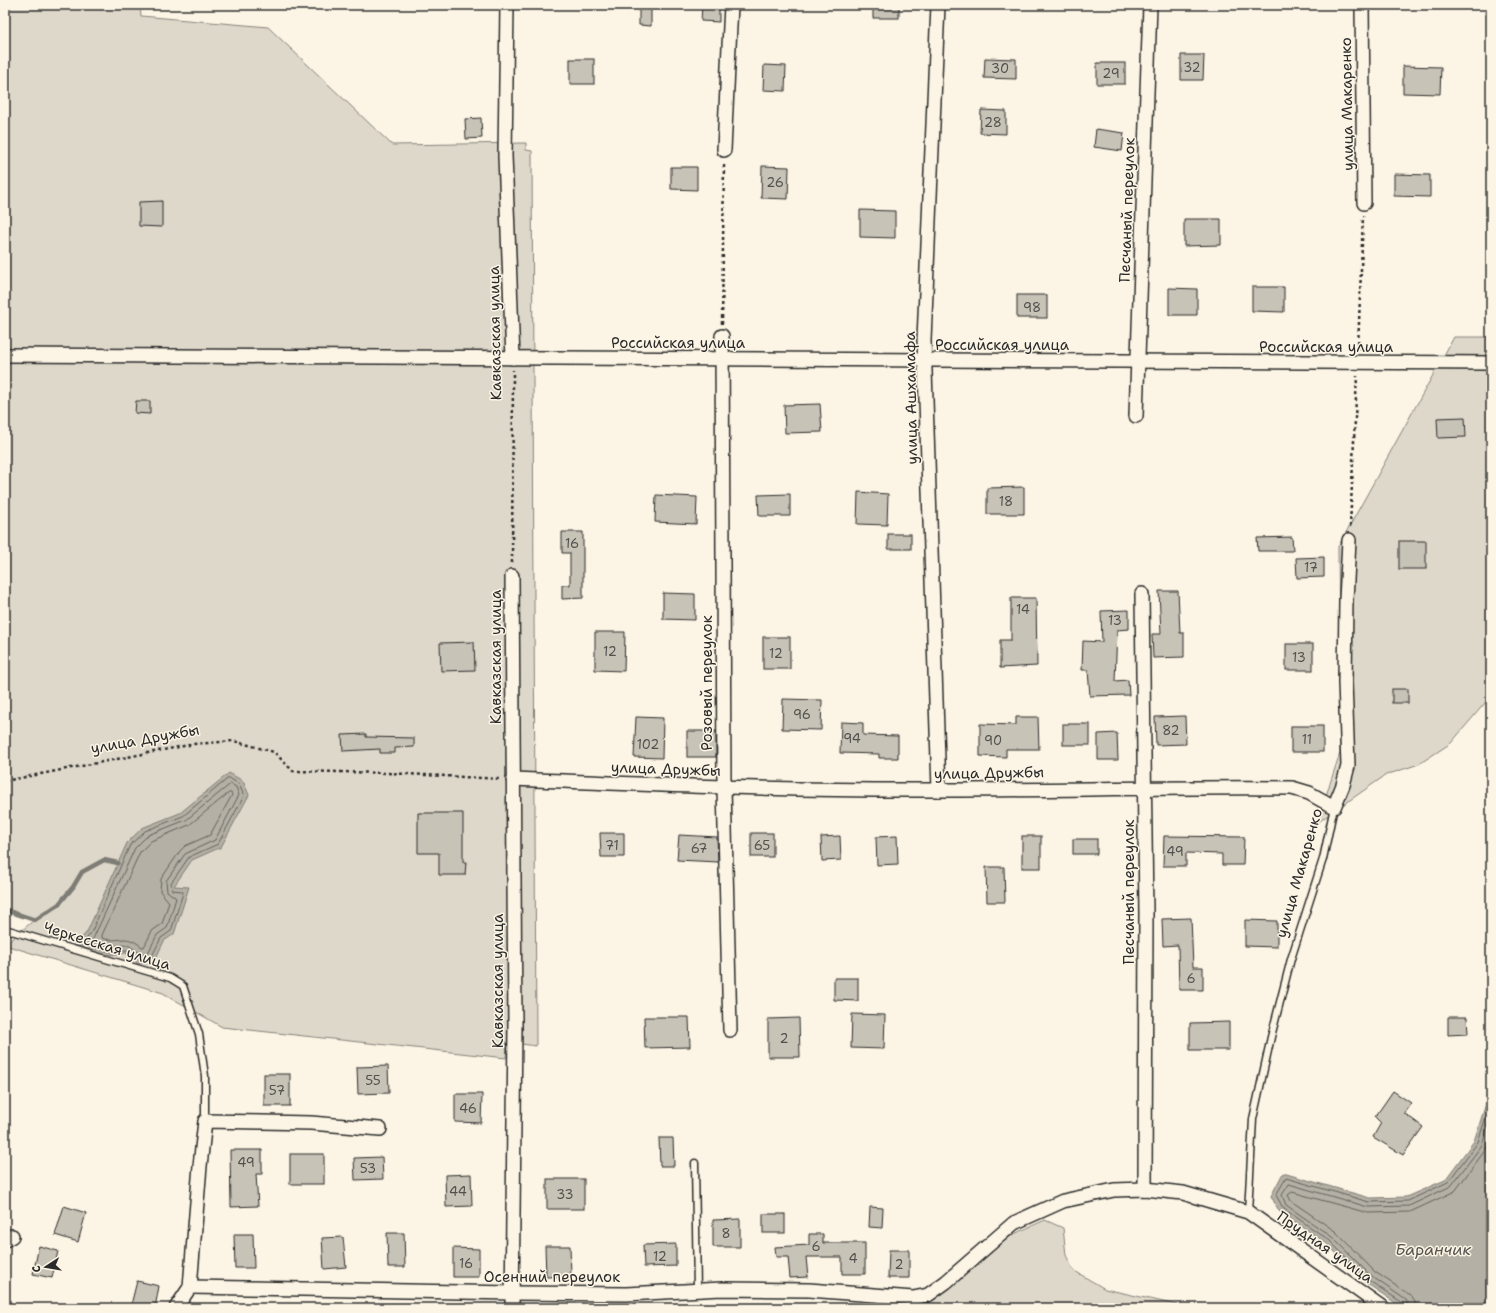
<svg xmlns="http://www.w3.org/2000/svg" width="1496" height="1313" font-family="'Shantell Sans',sans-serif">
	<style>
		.green { fill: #ded8ca; stroke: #84827a }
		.water { fill: #b4b0a5; stroke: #7d7b74 }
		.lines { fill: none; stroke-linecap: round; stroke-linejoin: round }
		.shore { stroke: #62605c; stroke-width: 1 }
		.stream { stroke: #7d7b74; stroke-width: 4.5 }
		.building { fill: #c8c3b7; stroke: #2b2b2b }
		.service-casing { stroke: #2b2b2b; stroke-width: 9 }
		.minor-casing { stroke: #2b2b2b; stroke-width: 16 }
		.path { stroke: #2b2b2b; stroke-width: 2.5; stroke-dasharray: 3 3; stroke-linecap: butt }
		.service { stroke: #fcf5e5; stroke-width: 6 }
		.minor { stroke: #fcf5e5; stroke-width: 13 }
		.labels { text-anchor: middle; stroke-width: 3; stroke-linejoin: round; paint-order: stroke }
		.number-label { font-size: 13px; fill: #52514e }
		.street-label { font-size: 15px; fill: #2b2b2b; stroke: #fcf5e5 }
		.water-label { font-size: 16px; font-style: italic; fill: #545350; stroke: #fcf5e5 }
	</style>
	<rect width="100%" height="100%" fill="#fcf5e5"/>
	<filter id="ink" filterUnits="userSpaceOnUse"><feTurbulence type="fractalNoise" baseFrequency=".025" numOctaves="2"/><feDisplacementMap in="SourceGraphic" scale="8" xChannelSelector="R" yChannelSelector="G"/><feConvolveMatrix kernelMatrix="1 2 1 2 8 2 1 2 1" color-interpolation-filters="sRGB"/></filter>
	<g filter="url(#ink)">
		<g class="green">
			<path d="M5,5H140L141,16L268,27L392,145L526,143V150L532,151L536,1046L507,1042L506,1058L222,1027L163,993L5,945L34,920L5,910Z"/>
			<path d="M1454,337H1491V696L1451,743L1419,764L1386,775L1317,823L1340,753L1338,547Z"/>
			<path d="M1045,1220L1063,1228L1066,1255L1073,1270L1105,1289L1177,1305L1181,1308H919L975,1260L1014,1234Z"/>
		</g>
		<g class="water">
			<path d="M229,773L243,781L249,795L221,847L192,860L174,886L189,887L174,934L164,941L154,962L138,964L126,953L106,955L75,945L87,932L127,843L142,828L180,813Z"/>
			<path d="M1491,1088V1308H1403L1366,1283L1326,1243L1279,1211L1271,1196L1283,1173L1370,1198L1406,1197L1445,1180L1474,1141Z"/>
		</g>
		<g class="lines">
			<g class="shore">
				<path d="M229,778L239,784L244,796L218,844L189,857L171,883L172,890L182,891L183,893L171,931L161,938L151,958L140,960L127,950L107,951L84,944V942L91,933L130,845L145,831L183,816Z"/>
				<path d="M231,784L236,787L239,795L215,840L185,854L166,881L167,891L176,898L167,928L157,935L148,953L141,954L128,945L107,946L93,941V939L135,848L148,835L186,820Z"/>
				<path d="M229,793H231L232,795L210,835L185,846L180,851L161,879L160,891L169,902L162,924L152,931L144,947H142C124,932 120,944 102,938V935L140,852L151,841L189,825Z"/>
				<path d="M1404,1308L1403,1303L1368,1280L1329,1240L1283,1208L1276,1195L1286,1178L1369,1202L1408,1201L1448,1182L1478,1142L1491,1101"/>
				<path d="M1410,1308L1406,1300L1371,1276L1332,1237L1286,1205L1282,1195L1289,1184L1368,1207L1409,1206L1451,1186L1482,1145L1491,1117"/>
				<path d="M1416,1308L1415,1302L1410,1295L1375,1272L1335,1231L1291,1201L1288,1195L1292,1192L1368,1213L1410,1212L1455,1191L1486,1149L1491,1137"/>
			</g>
			<path class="stream" d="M5,910L35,920L59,904L73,887L82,872L104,860L118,863"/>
		</g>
		<g class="building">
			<path d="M639,5L651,6V26L639,25Z"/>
			<path d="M702,5H719V22L701,21Z"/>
			<rect x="873" y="5" width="26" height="13"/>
			<path d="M1181,55H1204L1203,80H1181Z"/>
			<path d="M985,58L1016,59V79L984,78Z"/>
			<rect x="570" y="59" width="24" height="25"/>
			<rect x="1097" y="63" width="28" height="21"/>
			<path d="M764,65L786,66L785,91L763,90Z"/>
			<path d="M1403,66L1441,67L1440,94L1403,93Z"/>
			<path d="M981,110L1006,111V134L980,133Z"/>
			<path d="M481,118L482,138L466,139L465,119Z"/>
			<path d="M1096,129L1124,133L1122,151L1094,147Z"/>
			<path d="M762,166L789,167L788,199L761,198Z"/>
			<path d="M671,167H697V190L671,189Z"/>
			<path d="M1394,174L1430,175V197L1394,196Z"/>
			<path d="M162,201V227L139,226V202Z"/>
			<path d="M860,210L895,211V238L860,237Z"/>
			<path d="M1184,219H1221V245L1184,246Z"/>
			<path d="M1252,287H1284V312L1252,311Z"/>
			<path d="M1169,288L1197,289V315H1169Z"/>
			<rect x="1017" y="295" width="30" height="23"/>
			<path d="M136,401H150V414L135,413Z"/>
			<path d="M820,404L822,432L785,433L784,405Z"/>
			<path d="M1465,417L1466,437L1438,438L1437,418Z"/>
			<path d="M1024,487V514H987V488Z"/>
			<path d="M858,492L888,494L887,525L857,524Z"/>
			<path d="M790,494V516H759L758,495Z"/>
			<path d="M656,495L697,497L696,524L655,522Z"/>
			<path d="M562,532H583V598L562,599V585H570V553H562Z"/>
			<rect x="888" y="534" width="23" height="15"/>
			<path d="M1292,537L1293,551H1258L1257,538Z"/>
			<rect x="1399" y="541" width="27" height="28"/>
			<path d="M1324,557V577L1297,578L1296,558Z"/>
			<path d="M1159,591H1178L1180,633H1184V657L1153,658L1152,634H1161Z"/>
			<path d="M663,593L695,594V620L663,619Z"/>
			<path d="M1011,598H1036L1037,666L1000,668V640H1011Z"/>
			<path d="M1129,610V629L1117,630L1115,681L1128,680L1129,695L1090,696L1088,670H1082L1083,641L1102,642L1101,611Z"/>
			<path d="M595,632H625L624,671L595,670Z"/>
			<rect x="763" y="637" width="27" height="32"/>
			<path d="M474,642L475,670L441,671L440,643Z"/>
			<rect x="1286" y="644" width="27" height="26"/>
			<rect x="1392" y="689" width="16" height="14"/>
			<path d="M783,699L822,700L821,730L782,729Z"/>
			<path d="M1185,716L1186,744L1156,745L1155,717Z"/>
			<path d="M636,717L663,718L662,758L634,757Z"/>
			<path d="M1016,717H1038L1039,749H1006V757L980,756V724L1016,725Z"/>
			<path d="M841,722L863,723V735L898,736V758H879V754L840,753Z"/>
			<rect x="1063" y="724" width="27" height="21"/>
			<rect x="1291" y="726" width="32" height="26"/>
			<rect x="687" y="731" width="29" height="26"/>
			<path d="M1117,733L1118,760H1098V734Z"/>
			<path d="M366,734V737L414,738V747L395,748V753H380V749L343,751L342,735Z"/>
			<path d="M418,813H463V862H466L465,875H439V853H418Z"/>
			<path d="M600,833H624V857H601Z"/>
			<rect x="751" y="833" width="22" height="24"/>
			<path d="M679,835L717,837L718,862L677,860Z"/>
			<path d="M840,836L841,860L822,861L821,837Z"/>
			<path d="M897,836L898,864L877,865L876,837Z"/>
			<rect x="1022" y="836" width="19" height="32"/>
			<path d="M1164,836L1244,837L1243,865H1222V854L1186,853V866H1163Z"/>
			<rect x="1073" y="839" width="24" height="15"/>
			<path d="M986,867H1004L1005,902H987Z"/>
			<path d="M1191,918L1193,967H1203V990H1179L1178,945L1163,946L1162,919Z"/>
			<path d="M1245,920L1277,921V947L1245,946Z"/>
			<path d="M834,978H858V1001L834,1000Z"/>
			<path d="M852,1014L885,1015L884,1049L851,1048Z"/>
			<path d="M644,1017H689L690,1047L645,1048Z"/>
			<path d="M1448,1017H1467L1468,1034L1448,1035Z"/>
			<path d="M799,1018L800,1057H768V1019Z"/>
			<path d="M1229,1022V1050H1190V1023Z"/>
			<path d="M388,1066L389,1093L358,1094L357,1067Z"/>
			<rect x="264" y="1074" width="26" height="32"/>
			<path d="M1393,1091L1411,1103L1404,1113L1423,1127L1403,1155L1373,1137L1381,1123L1375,1117Z"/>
			<path d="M455,1094H482L481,1123L455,1122Z"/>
			<path d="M659,1138H673L674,1166H660Z"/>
			<path d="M230,1150H262V1174H256L258,1206L231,1207Z"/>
			<rect x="290" y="1154" width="34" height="30"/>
			<path d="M382,1157L383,1179L355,1180L354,1158Z"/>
			<path d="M471,1174L472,1206L446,1207L445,1175Z"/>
			<rect x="547" y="1179" width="37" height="30"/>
			<path d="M64,1206L86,1213L78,1242L55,1235Z"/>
			<path d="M870,1207L883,1208L882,1228L869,1227Z"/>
			<rect x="763" y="1214" width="22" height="19"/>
			<path d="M740,1219V1247H713V1220Z"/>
			<path d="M387,1233H404L405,1267H388Z"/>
			<path d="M234,1234H253L254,1268H235Z"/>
			<path d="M809,1234H823V1243H865V1274H842V1257H806L808,1277L790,1278L788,1257H776L775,1247L809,1245Z"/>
			<path d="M343,1237L346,1267L324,1269L322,1238Z"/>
			<path d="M676,1244V1266L644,1267L643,1245Z"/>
			<path d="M39,1246L58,1251L52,1278L33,1274Z"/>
			<path d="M545,1246H570L571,1276L546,1277Z"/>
			<path d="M453,1248L479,1249V1277H453Z"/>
			<path d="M889,1250H909V1278H888Z"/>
			<path d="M137,1281L159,1286L155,1308L131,1305Z"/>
		</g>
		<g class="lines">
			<g class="service-casing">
				<g id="service">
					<path d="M5,929L170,978L183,986L199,1034L205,1076V1121"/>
					<path d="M695,1163L697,1291"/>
					<path d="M1248,1212L1253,1119L1271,1037L1291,959L1323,859L1334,807"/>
				</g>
			</g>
			<g class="minor-casing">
				<g id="minor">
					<path d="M507,5L505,156L513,358"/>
					<path d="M938,5L924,340L939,790"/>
					<path d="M1362,5L1364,203"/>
					<path d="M724,150L731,5"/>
					<path d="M722,336L724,787L730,1030"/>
					<path d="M5,355L1491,363"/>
					<path d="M1136,416L1150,5"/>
					<path d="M1142,594L1146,913L1145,1189"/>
					<path d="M513,779C655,785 797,791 940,790C1057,790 1174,787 1292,788L1309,793L1334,807L1343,785L1348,766L1345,682L1346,600L1349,540"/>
					<path d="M5,1240L12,1236"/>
					<path d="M190,1287L513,1293L626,1294L722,1289L809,1290L913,1298L928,1295L946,1282L1014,1223L1063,1201L1114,1190L1145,1189L1183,1193L1248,1212L1383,1308"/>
					<path d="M176,1308L190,1287L200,1166L205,1121L311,1123L380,1129"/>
					<path d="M512,1308L515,1026L512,576"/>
				</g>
			</g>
			<g class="path">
				<path d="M722,324L724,163"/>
				<path d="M1358,349L1363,216"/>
				<path d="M1350,527L1357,376"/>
				<path d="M512,563L513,370"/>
				<path d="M5,781L194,744L234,741L274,752L293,771L388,773L501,779"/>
			</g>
			<use href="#service" class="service"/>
			<use href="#minor" class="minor"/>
		</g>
	</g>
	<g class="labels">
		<g class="number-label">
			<text x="1192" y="72">32</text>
			<text x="1000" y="73">30</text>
			<text x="1111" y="78">29</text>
			<text x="993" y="127">28</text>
			<text x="775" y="187">26</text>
			<text x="1032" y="312">98</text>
			<text x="1006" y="506">18</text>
			<text x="572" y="548">16</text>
			<text x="1311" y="572">17</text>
			<text x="1023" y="614">14</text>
			<text x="1115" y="625">13</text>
			<text x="610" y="656">12</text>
			<text x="776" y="658">12</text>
			<text x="1299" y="662">13</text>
			<text x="802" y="719">96</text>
			<text x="1171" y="735">82</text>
			<text x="852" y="743">94</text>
			<text x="1307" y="744">11</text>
			<text x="993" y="745">90</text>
			<text x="648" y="749">102</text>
			<text x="612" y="850">71</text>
			<text x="762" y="850">65</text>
			<text x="699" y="853">67</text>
			<text x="1175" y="856">49</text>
			<text x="1191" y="983">6</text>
			<text x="784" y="1043">2</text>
			<text x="373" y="1085">55</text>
			<text x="277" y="1095">57</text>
			<text x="468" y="1113">46</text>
			<text x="246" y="1167">49</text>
			<text x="368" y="1173">53</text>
			<text x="458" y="1196">44</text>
			<text x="565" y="1199">33</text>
			<text x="726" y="1238">8</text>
			<text x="816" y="1251">6</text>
			<text x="660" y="1261">12</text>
			<text x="853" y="1263">4</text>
			<text x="466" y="1268">16</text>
			<text x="899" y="1269">2</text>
		</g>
		<g class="street-label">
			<text transform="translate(1347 104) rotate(-91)" y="5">улица Макаренко</text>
			<text transform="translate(1127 210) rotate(-88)" y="5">Песчаный переулок</text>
			<text transform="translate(495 333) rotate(-91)" y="5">Кавказcкая улица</text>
			<text x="678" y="348">Российская улица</text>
			<text x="1002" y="350">Российская улица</text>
			<text x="1326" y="352">Российская улица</text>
			<text transform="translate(911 398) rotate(-91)" y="5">улица Ашхамафа</text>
			<text transform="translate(496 657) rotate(-90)" y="5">Кавказcкая улица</text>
			<text transform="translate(707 683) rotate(-90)" y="5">Розовый переулок</text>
			<text transform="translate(145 739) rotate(-10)" y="5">улица Дружбы</text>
			<text transform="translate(666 769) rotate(2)" y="5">улица Дружбы</text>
			<text transform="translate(989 773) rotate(-1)" y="5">улица Дружбы</text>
			<text transform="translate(1299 873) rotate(-74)" y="5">улица Макаренко</text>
			<text transform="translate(1129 892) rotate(-90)" y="5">Песчаный переулок</text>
			<text transform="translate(107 946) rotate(17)" y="5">Черкесская улица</text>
			<text transform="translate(498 981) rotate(-90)" y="5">Кавказcкая улица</text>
			<text transform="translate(1325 1247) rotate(35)" y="5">Прудная улица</text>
			<text x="552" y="1282">Осенний переулок</text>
		</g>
		<g class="water-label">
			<text x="1433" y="1255">Баранчик</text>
		</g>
	</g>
	<rect width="1496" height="1313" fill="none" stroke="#fcf5e5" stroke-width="20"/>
	<rect x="10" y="10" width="1476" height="1293" fill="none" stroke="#2b2b2b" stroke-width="1.5" filter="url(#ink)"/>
	<g transform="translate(46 1267) rotate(258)" stroke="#fcf5e5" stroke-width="3" paint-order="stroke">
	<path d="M0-3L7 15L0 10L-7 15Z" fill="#2b2b2b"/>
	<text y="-6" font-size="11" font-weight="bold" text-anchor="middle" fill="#2b2b2b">С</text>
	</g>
</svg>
